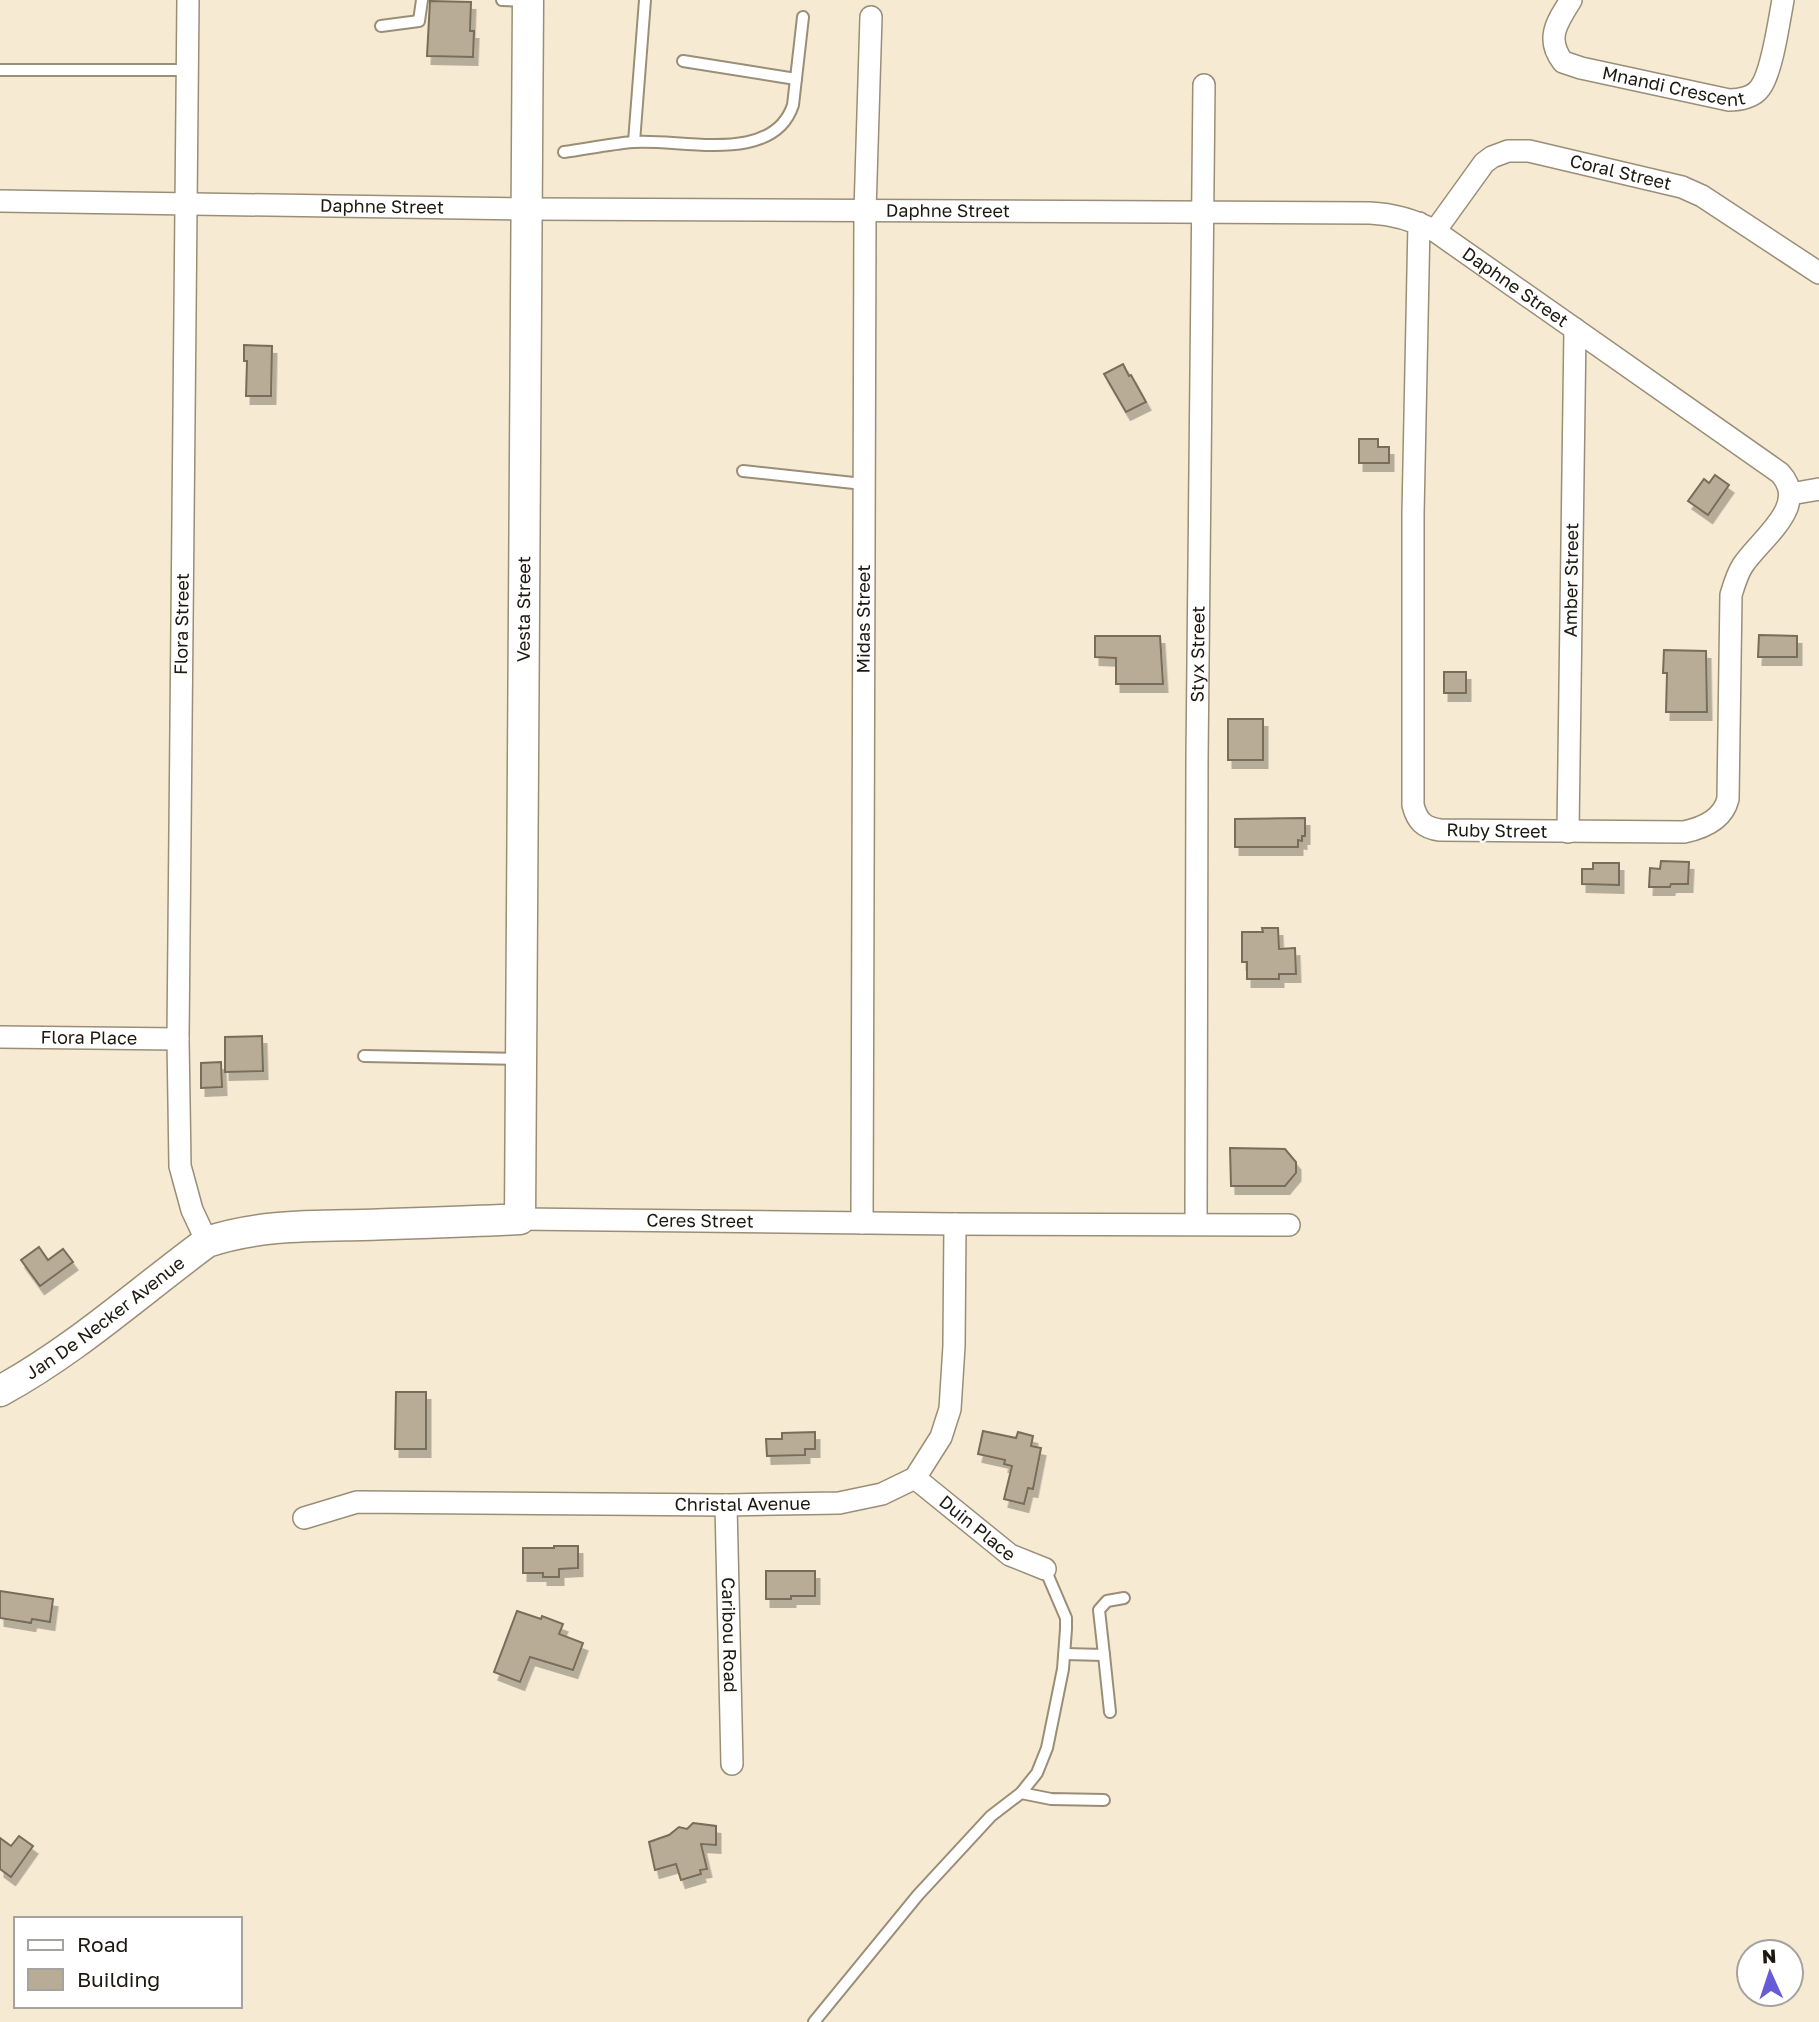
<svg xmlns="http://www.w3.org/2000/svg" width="1819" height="2022" font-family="'Golos Text',sans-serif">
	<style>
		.building { fill: #b9ac96; stroke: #786d58; stroke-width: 2; filter: url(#shadow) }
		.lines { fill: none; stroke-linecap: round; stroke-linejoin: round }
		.lane-casing { stroke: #9a8e78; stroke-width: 14 }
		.street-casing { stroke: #9a8e78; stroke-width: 24 }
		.secondary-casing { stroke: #9a8e78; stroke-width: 33 }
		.lane { stroke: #fff; stroke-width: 10 }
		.street { stroke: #fff; stroke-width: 21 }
		.secondary { stroke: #fff; stroke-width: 30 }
		.labels { text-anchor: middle; stroke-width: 5; stroke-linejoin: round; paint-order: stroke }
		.street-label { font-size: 18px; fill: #1d1810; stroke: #fff }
	</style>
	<defs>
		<filter id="shadow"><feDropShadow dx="4.5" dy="8" stdDeviation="0" flood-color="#0004"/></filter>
	</defs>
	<rect width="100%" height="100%" fill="#f7ead2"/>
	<g class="building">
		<path d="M430,1L471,2L470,31H474L473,57L427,56Z"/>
		<path d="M244,345L272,346L271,396H246L247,361H244Z"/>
		<path d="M1123,364L1129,376L1131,375L1146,402L1126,412L1104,374Z"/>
		<path d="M1359,439H1378V447H1389V463H1359Z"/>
		<path d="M1715,475L1729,485L1708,515L1688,501L1704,479L1709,483Z"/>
		<path d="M1759,635L1797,636V657H1758Z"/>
		<path d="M1095,636H1160L1163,684H1116V658L1095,657Z"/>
		<path d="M1664,650L1706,651L1707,712H1666L1667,673H1663Z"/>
		<rect x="1444" y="672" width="22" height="21"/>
		<rect x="1228" y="719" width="35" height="41"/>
		<path d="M1305,818V836H1302V841L1298,840V847H1235V819Z"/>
		<path d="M1661,861L1689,862L1688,884H1671L1670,887H1649L1650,868L1660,869Z"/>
		<path d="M1593,863H1619V885L1582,884V869H1593Z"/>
		<path d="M1262,928H1278L1279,949L1295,948L1296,974H1279V979H1247V962H1242V932H1263Z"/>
		<path d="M262,1036L263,1071L225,1072V1037Z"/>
		<path d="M221,1062L222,1087L201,1088V1063Z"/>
		<path d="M1230,1148L1285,1149L1296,1162V1173L1285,1186H1231Z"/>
		<path d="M39,1247L48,1260L63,1249L73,1262L40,1286L21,1260Z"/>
		<path d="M396,1392H426V1449H395Z"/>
		<path d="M983,1431L1016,1438L1018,1432L1033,1436L1031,1446L1041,1448L1033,1489L1028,1488L1024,1504L1004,1499L1012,1466L1004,1464L1005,1460L978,1454Z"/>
		<path d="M815,1432V1449H805V1455L767,1456L766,1439H782V1433Z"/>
		<path d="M554,1546H578V1568L559,1569V1577H543V1573H523V1548H554Z"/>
		<path d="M766,1571H815V1596H791V1599H766Z"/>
		<path d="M0,1591L53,1599L50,1622L32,1619L31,1623L0,1618Z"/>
		<path d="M517,1611L541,1619L542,1616L563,1624L559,1634L583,1643L573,1670L530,1657L520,1682L494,1672Z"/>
		<path d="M693,1823L716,1826V1845L701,1844L707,1869L700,1870L701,1874L681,1880L676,1864L655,1870L649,1842L669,1835L679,1827L687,1829Z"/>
		<path d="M19,1836L33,1846L11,1877L0,1869V1838L11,1846Z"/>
	</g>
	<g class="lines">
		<g class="lane-casing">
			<g id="lane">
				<path d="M502,0L525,1"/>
				<path d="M381,26L419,21L422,0"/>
				<path d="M683,61L796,79"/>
				<path d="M0,70H187"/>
				<path d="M634,142L645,0"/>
				<path d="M564,152C586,149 610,144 633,142C680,138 773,166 793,105L803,17"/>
				<path d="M743,471L863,484"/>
				<path d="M364,1056L519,1059"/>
				<path d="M1065,1654L1104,1655L1099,1610L1107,1601L1124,1598"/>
				<path d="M1104,1655L1110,1712"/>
				<path d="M1021,1793L1051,1799L1104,1800"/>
				<path d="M814,2022L918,1895L991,1816L1021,1793L1037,1773L1047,1748L1063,1669L1066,1629V1618L1045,1569"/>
			</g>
		</g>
		<g class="street-casing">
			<g id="street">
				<path d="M188,0L178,1039L180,1166L192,1210L207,1242"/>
				<path id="s1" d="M1571,0C1557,22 1545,39 1563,62L1581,68L1729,100C1740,100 1754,97 1760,88C1772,73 1779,21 1783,0"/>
				<path id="s2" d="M0,201L527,209L1370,213C1393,214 1414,220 1435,231L1780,473C1810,506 1761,538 1743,565C1737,574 1734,585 1731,595L1728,799C1723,819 1703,828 1684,832L1440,830C1424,828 1417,821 1413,805V514L1419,223"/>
				<path id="s3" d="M1435,231L1484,163L1492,157L1508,151H1529L1682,187L1702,196L1819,273"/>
				<path d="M1790,494L1819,489"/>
				<path id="s4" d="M1568,832L1575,329"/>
				<path id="s5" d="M0,1037L178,1039"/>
				<path id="s6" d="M520,1219L955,1224L1289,1225"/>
				<path id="s7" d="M862,1223L865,211L871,17"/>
				<path id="s8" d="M1196,1224L1197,759L1204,85"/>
				<path id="s9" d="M915,1478L1010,1555L1045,1569"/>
				<path id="s10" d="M726,1505L732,1764"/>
				<path id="s11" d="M304,1518L357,1502L726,1505L839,1503L882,1494L915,1478L941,1437L950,1409L954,1346L955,1224"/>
			</g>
		</g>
		<g class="secondary-casing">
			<g id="secondary">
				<path id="s12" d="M0,1391C74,1351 139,1292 207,1242C257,1225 310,1226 362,1225C415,1223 467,1222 520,1219L528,0"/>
			</g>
		</g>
		<use href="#lane" class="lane"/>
		<use href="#street" class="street"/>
		<use href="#secondary" class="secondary"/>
	</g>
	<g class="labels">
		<g class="street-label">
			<text dy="6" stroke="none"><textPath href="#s1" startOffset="182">Mnandi Crescent</textPath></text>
			<text dy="6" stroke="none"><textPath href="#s3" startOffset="226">Coral Street</textPath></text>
			<text dy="6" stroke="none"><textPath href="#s2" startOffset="382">Daphne Street</textPath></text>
			<text dy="6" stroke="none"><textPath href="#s2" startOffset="948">Daphne Street</textPath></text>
			<text dy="6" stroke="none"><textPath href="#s2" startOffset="1536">Daphne Street</textPath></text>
			<text dy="6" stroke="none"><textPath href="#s4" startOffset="252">Amber Street</textPath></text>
			<text dy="6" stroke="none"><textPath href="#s12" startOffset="1180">Vesta Street</textPath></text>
			<text dy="6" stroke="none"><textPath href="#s7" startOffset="604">Midas Street</textPath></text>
			<text transform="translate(182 624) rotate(-89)" y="6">Flora Street</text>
			<text dy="6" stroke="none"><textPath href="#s8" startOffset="570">Styx Street</textPath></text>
			<text transform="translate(1497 831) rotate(1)" y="6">Ruby Street</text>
			<text dy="6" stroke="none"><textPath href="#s5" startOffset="89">Flora Place</textPath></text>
			<text dy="6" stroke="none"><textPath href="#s6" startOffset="180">Ceres Street</textPath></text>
			<text dy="6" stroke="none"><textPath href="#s12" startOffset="128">Jan De Necker Avenue</textPath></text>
			<text dy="6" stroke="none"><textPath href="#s11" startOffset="441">Christal Avenue</textPath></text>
			<text dy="6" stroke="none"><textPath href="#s9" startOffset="80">Duin Place</textPath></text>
			<text dy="6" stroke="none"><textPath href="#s10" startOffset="130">Caribou Road</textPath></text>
		</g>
	</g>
	<rect x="14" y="1917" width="228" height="91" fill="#ffffff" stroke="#a5a39f" stroke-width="2"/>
	<rect x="28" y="1940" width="35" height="10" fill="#ffffff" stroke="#a5a39f" stroke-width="2"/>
	<text x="77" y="1952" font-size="21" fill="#1d1810">Road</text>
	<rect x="28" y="1969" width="35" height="21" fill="#b9ac96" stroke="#a5a39f" stroke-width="2"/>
	<text x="77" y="1987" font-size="21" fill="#1d1810">Building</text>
	<g transform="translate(1770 1973) rotate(357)"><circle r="33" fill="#ffffff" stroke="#a5a39f" stroke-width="2"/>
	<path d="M0-5L12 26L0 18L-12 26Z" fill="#665cd6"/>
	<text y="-10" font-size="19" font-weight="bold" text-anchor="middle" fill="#1d1810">N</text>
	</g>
</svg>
